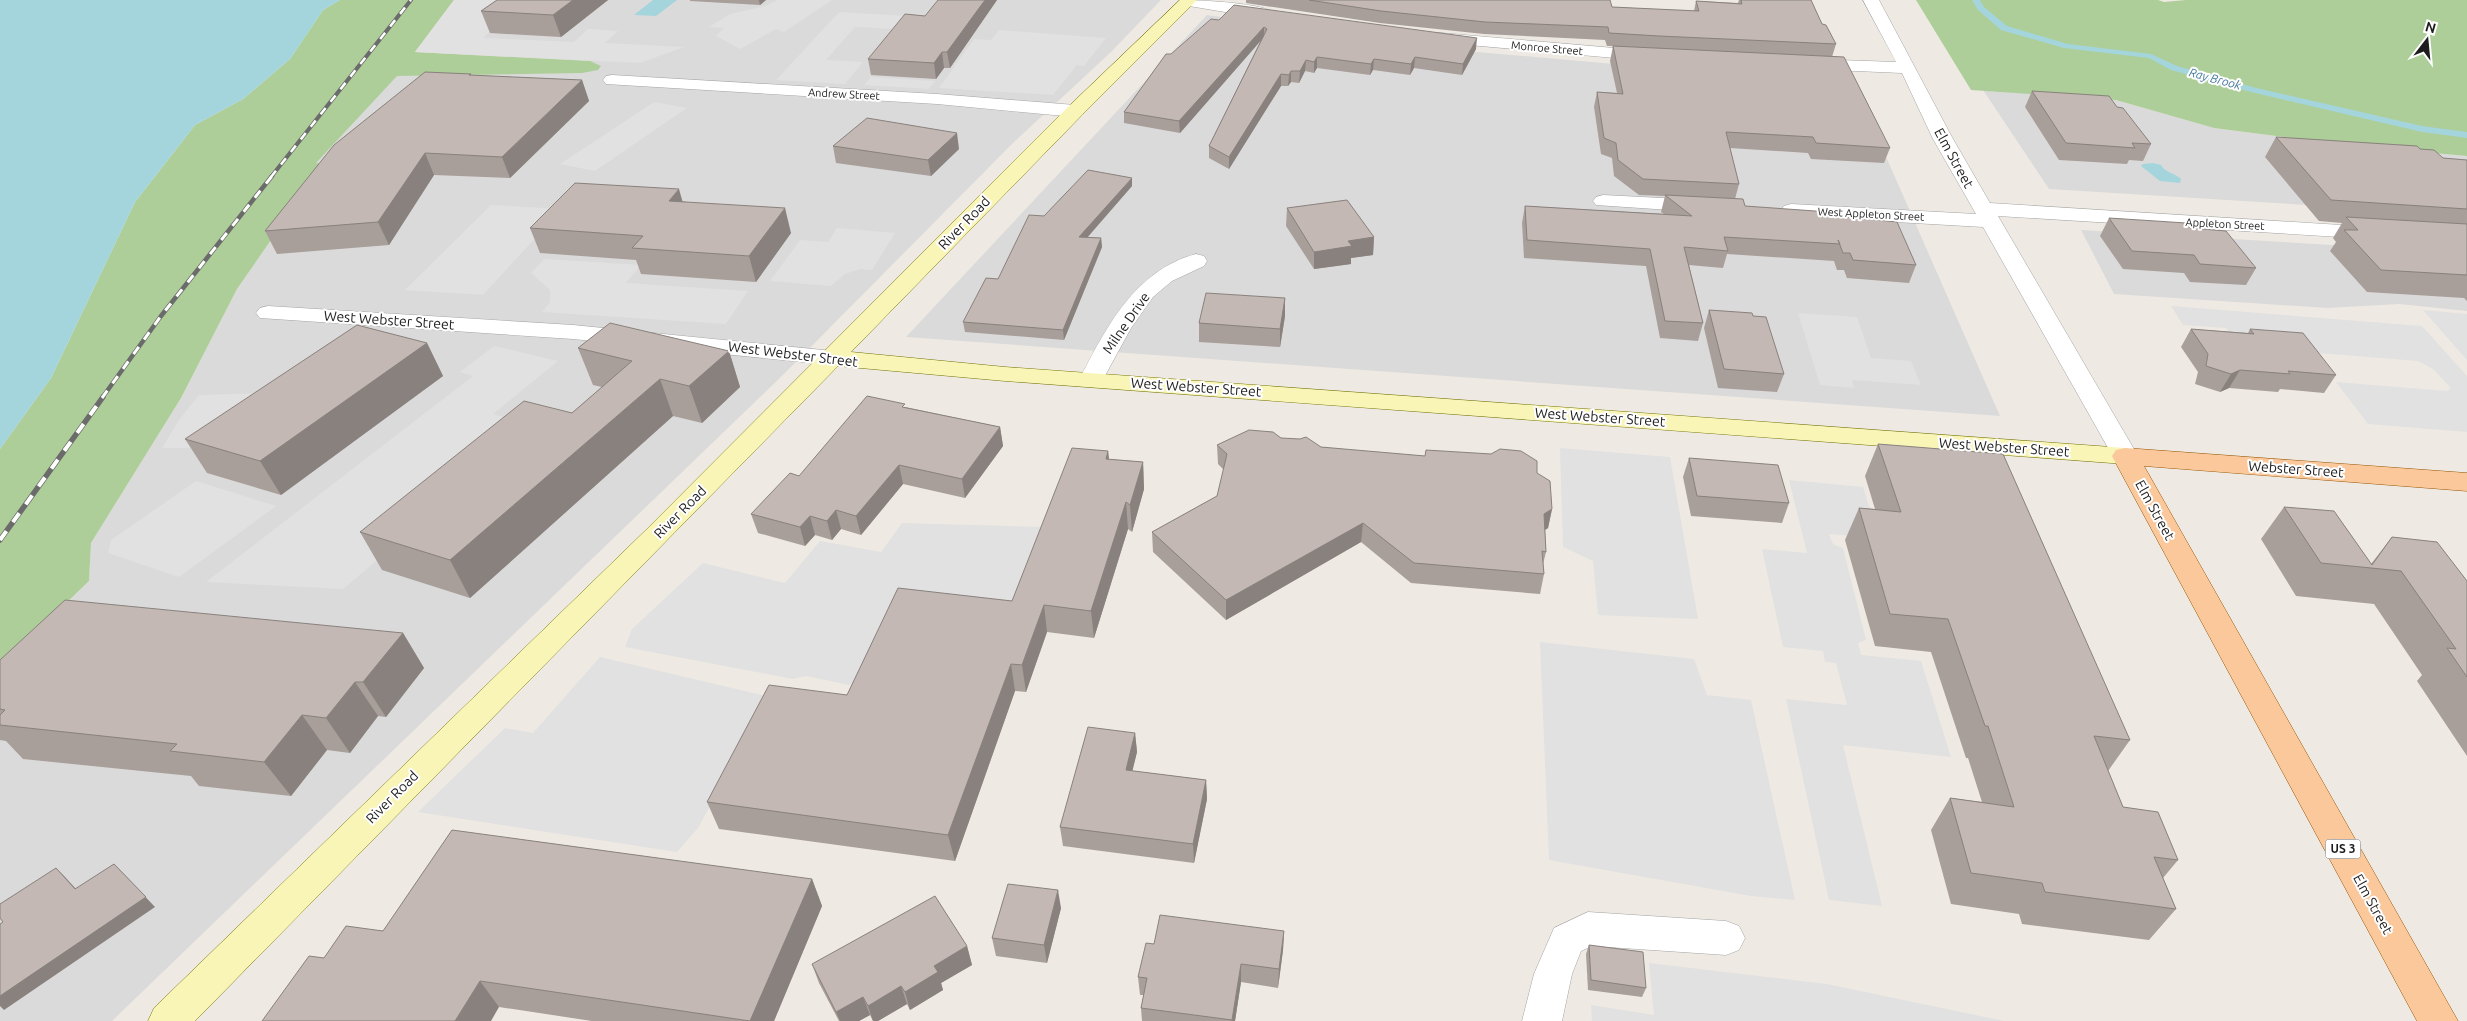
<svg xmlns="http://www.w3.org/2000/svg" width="2467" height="1021" font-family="Ubuntu,sans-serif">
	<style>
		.residential { fill: #dbdada }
		.forest { fill: #adce98 }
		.parking { fill: #e1e1e1 }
		.water { fill: #a4d5dc }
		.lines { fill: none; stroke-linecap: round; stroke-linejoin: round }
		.stream { fill: #a4d5dc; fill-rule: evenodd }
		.street-casing { stroke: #a4a4a4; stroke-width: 1 }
		.secondary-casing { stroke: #737305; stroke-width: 1 }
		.primary-casing { stroke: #965501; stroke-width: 1 }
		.street { fill: #fff; fill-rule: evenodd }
		.secondary { fill: #f9f5b7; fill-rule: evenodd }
		.primary { fill: #fbc89c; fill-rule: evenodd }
		.rail-far2-casing { stroke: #6b6b6b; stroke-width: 4 }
		.rail-far1-casing { stroke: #6b6b6b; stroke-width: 4.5 }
		.rail-casing { stroke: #6b6b6b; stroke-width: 5.5 }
		.rail-far2 { stroke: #fff; stroke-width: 2.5; stroke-dasharray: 8; stroke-linecap: butt }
		.rail-far1 { stroke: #fff; stroke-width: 3; stroke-dasharray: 9; stroke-linecap: butt }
		.rail { stroke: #fff; stroke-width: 4; stroke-dasharray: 11; stroke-linecap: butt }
		.wall { fill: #a89e9a }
		.shaded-wall { fill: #88817d }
		.building { fill: #c3b8b3; stroke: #88817d }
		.labels { text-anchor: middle; stroke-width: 4; stroke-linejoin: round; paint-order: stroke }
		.far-street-label { font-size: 11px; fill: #1d1d1d; stroke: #fff }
		.far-water-label { font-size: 12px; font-style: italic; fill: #45799c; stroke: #fff }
		.shield { fill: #fff; stroke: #616161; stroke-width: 1 }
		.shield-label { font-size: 12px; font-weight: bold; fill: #1d1d1d }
		.street-label { font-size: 14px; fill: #1d1d1d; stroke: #fff }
	</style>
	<rect width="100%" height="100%" fill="#eeeae3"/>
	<g class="residential">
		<path d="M454,0H1161L1111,52L1011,145L783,375L112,1021H0V667L89,581L91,543L181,398L237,289L296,204L338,164L315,163L397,75L590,61L415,52Z"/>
		<path d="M1207,15L1477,52L1615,64L1851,77L2000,416L906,337Z"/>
		<path d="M1983,90L2116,100L2214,128L2354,146L2467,156V215L2049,189Z"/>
		<path d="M2081,230L2467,253V311L2399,304L2328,308L2114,294Z"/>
	</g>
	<g class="forest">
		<path d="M340,0H454L415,52L590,61L601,66L598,70L582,73L397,76L316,163L339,164L296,204L237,289L181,398L91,543L89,581L0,667V449L51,378L135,202L195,125L243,99L290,59L323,10Z"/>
		<path d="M1916,0H2158L2164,2L2186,0H2467V156L2354,146L2214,128L2116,100L1971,90Z"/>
	</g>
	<g class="parking">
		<path d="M454,0H521L483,38L574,42L588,29L618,31L605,43L684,47L640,63L415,52Z"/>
		<path d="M778,0H832L784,32L776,29L740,49L716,36L724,28L709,27L730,14L765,6Z"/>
		<path d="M839,12L908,16L897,29L855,27L826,60L863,62L845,84L776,80Z"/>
		<path d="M999,30L1106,38L1084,66L1077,65L1053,95L939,88L974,39L991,40Z"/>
		<path d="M871,77L935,81L929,89L864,85Z"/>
		<path d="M654,102L687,108L595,171L560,164Z"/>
		<path d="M491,205L562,209L483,295L405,290Z"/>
		<path d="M837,228L895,233L872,270L860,269L845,274L831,286L770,281L800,240L828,242Z"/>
		<path d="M544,259L641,265L626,283L748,291L726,324L542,312L550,302V290L531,273Z"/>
		<path d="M2171,306L2422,326L2467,376V432L2368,424L2336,382L2447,391L2451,388L2433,369L2418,361L2240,347L2226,328L2183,325Z"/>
		<path d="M2423,310L2467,314V360Z"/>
		<path d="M1798,313L1857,317L1871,358L1911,361L1921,385L1852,380L1854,388L1820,385Z"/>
		<path d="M494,346L558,361L493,414L536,426L343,589L206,582L473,376L460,372Z"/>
		<path d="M267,393L204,448H162L179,420L199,395Z"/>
		<path d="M1560,448L1670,457L1698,619L1598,615L1593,561L1563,547Z"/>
		<path d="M1789,480L1863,487L1879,538L1829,534L1833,544L1843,548L1866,640L1858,643L1861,655L1921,661L1951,757L1843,745L1882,906L1829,900L1786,699L1847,705L1836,663L1825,662L1823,651L1783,647L1762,549L1807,553Z"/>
		<path d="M196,481L276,506L179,577L108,553L111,540Z"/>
		<path d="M902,523L1043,527L1008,619L868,674L849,685L806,676L793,679L625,647L632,629L703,563L785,583L820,541L881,552Z"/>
		<path d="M1540,642L1694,659L1707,695L1751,700L1795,900L1751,896L1549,860Z"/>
		<path d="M600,657L770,697L698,828L677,852L418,812L505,728L533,733Z"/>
		<path d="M1649,963L1827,984L2004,1021H1592L1591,1005L1654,1015Z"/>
	</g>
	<g class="water">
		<path d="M0,0H340L323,10L290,59L243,99L195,125L135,202L51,378L0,449Z"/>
		<path d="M653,0H677L656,16L634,15Z"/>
		<path d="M2153,163L2161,165C2164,172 2175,173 2181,179L2180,183L2160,181L2141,166L2143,164Z"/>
	</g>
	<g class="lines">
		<path class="stream" d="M1972,0H1980L1984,7L2007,26L2068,44L2151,54L2177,66L2256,88L2422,126L2467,132V138L2422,132L2251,92L2171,70L2149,58L2064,48L2001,30L1978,10Z"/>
		<g class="street-casing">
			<g id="street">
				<path d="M1182,0C1197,0 1268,3 1275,14L1267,19L1189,6L1183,4Z"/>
				<path d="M1863,0H1879L1953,139L1990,203L2373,227L2380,229L2384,233L2380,237L2373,239L1998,216L2138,456L2134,462L2125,464L2116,462L1983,227L1791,216L1784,214L1781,210L1784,206L1791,204L1976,214L1933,139L1902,73L1810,69L1804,68L1801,64L1804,60L1810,59L1896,62Z"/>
				<path d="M1441,33L1649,51L1655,52L1658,56L1655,60L1649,61L1435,42L1433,38L1435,34Z"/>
				<path d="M612,75L937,94L1075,105L1082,107L1084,111L1082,115L1075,117L937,104L606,84L603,80L606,76Z"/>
				<path d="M1603,195L1700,200L1707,202L1710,206L1707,210L1700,212L1596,205L1593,201L1596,197Z"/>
				<path d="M1196,254L1204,256L1207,261L1204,266L1172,281L1153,297L1131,328L1100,385L1091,387L1082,385L1079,380C1106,328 1135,270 1196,254Z"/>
				<path d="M268,306L573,325L833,351L841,353L845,358L841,363L833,365L573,339L260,318L256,313L260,308Z"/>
				<path d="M1588,912L1726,921L1739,926L1745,938L1739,950L1726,955L1592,946L1581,951L1572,974L1562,1021H1522L1534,974L1554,928Z"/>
			</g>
		</g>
		<g class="secondary-casing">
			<path id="secondary" d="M1180,0H1197L1082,115L851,352L1005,367L2125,448L2134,450L2138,456L2134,462L2125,464L1005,381L838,366L195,1021H148L154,1008L647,529L1068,107Z"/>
		</g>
		<g class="primary-casing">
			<path id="primary" d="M2125,448L2467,473V491L2144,466L2458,1021H2417L2112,456L2116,450Z"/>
		</g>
		<use href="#street" class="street"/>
		<use href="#secondary" class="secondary"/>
		<use href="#primary" class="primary"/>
		<g class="rail-far2-casing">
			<path id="rail-far2" d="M271,177L411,0"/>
		</g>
		<g class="rail-far1-casing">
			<path id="rail-far1" d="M102,398L161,316L272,176"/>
		</g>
		<g class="rail-casing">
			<path id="rail" d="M0,540L103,397"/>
		</g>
		<use href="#rail-far2" class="rail-far2"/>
		<use href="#rail-far1" class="rail-far1"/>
		<use href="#rail" class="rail"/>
	</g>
	<g class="wall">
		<path d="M497,0H608L561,37L490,33L481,11Z"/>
		<path d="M690,0H766L760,5L690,1Z"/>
		<path d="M997,0L950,68H944L936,79L871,75L868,59L925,16Z"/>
		<path d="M1246,0H1610L1612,7L1694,11L1696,1L1738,3L1739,0H1811L1822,24L1836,44L1832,57L1890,148L1884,163L1811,159L1808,153L1730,148L1739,184L1735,199L1745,206L1830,215L1916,265L1909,283L1847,278L1844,270H1837L1834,261L1727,254L1723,268L1689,265L1703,323L1698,341L1660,338L1646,266L1524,258L1522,223L1525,206L1664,214L1661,212L1665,196L1639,195L1614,176L1612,158L1601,154L1594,107L1597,92L1617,93L1610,61L1613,46H1607L1605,40L1484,34L1380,23L1246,3Z"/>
		<path d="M1219,20L1476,49L1462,75L1414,68L1410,75L1373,70L1370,75L1317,68L1314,73L1305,71L1299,83L1291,82L1288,86H1281L1229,169L1209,158V146L1261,40L1180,133L1124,123V112L1171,54Z"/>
		<path d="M471,74V75L582,80L589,101L510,178L434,175L389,245L277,254L265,231Z"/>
		<path d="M2032,91L2117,107L2151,144L2143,161L2129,160L2127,164L2059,160L2025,107Z"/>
		<path d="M2276,137L2420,149L2443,158L2467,160V301L2464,298L2367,292L2330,251L2336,242L2333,238L2342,223L2319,221L2265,157Z"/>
		<path d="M833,146L959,149L931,176L836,163Z"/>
		<path d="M1132,186L1087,237L1101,238L1102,247L1064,340L965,332L963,322L998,279L1044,216Z"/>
		<path d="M683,201L791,233L756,282L641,274L636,260L540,253L530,228Z"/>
		<path d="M1287,208L1374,237L1373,255L1351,258V264L1314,269L1286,226Z"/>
		<path d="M2109,218L2190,228L2256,268L2246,285L2190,282L2184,273L2123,269L2100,236Z"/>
		<path d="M1285,298V316L1280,347L1199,342V323Z"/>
		<path d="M1709,310L1753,316L1784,374L1777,392L1718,388L1704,328Z"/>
		<path d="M2191,329L2248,333L2250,329L2336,375L2324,393L2280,389L2278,392L2229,388L2220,392L2195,384L2198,372L2181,347Z"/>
		<path d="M427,343L443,376L281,495L207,473L185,439Z"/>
		<path d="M578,348L729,351L740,387L702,423L673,416L470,598L382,570L360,532L572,413L602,387L593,385Z"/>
		<path d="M905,407L1000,427L1003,446L965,498L903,484L861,535L841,529L832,540L815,535L805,546L758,533L751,514L799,476Z"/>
		<path d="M1281,438L1321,447L1537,473L1552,509L1548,528L1545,530L1546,552L1543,564L1544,574L1540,594L1411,583L1361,542L1226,620L1153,552L1152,532L1217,496L1224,470L1218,464L1217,445Z"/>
		<path d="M1878,444L2130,740L2108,771L2123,807L2178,860L2163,878L2176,909L2149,940L2022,924L2019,914L1951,904L1931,830L1950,798L1982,802L1968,758H1966L1931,652L1875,646L1845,540L1859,508L1875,509L1865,476Z"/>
		<path d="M1108,451L1109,459L1143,462L1144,489L1132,532L1128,529L1094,638L1047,632L1026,692L1015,691L955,861L719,829L707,802L847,695L1012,601Z"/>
		<path d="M1689,458L1789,503L1782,523L1691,516L1683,477Z"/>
		<path d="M2284,507L2371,564L2392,537L2467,581V756L2417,681L2422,675L2374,604L2296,596L2261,539Z"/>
		<path d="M403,633L424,668L386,717L378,716L350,753L327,750L291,796L199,786L191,776L23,759L6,741L0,740V660Z"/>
		<path d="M1135,733L1137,752L1132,771L1206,780L1207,799L1194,863L1063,846L1060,827Z"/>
		<path d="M812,879L822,906L774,1021H592L499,1007L324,958L383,931Z"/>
		<path d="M1061,908L1047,963L996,956L992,938Z"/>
		<path d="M1284,931L1283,950L1278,988L1241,982L1235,1021H1142L1141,1008L1144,995H1140L1138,977L1154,944Z"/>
		<path d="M1589,945L1646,988L1642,997L1588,990L1586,954Z"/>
		<path d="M967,946L972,965L941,983L943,990L910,1010L907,1004L878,1021H873L870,1015L859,1021H839L819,983L812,964Z"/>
	</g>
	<g class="shaded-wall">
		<path d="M573,0H608L561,37L553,15Z"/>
		<path d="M759,0H766L760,5Z"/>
		<path d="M985,0H997L950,68L947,52Z"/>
		<path d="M1264,27V37L1180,133L1179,121Z"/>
		<path d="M1477,38L1476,49L1462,75L1463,64Z"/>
		<path d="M942,52L944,68L936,79L934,63Z"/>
		<path d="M1317,57V68L1314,73V62Z"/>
		<path d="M1415,57L1414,68L1410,75L1411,64Z"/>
		<path d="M1374,59L1373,70L1370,75L1371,64Z"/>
		<path d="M1306,60L1305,71L1299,83L1300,71Z"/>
		<path d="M1291,71V82L1288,86L1289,75Z"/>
		<path d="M1281,74V86L1229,169V157Z"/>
		<path d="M582,80L589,101L510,178L502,157Z"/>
		<path d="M957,133L959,149L931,176L928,160Z"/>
		<path d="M425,153L434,175L389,245L378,222Z"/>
		<path d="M1132,178V186L1080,246L1079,237Z"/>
		<path d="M679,189L686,214L669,201Z"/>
		<path d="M785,208L791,233L756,282L749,256Z"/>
		<path d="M1374,237L1373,255L1351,258V264L1314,269V252L1348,241Z"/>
		<path d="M1101,238L1102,247L1064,340L1063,330Z"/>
		<path d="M1285,298V316L1280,347V329Z"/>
		<path d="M427,343L443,376L281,495L260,461Z"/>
		<path d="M729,351L740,387L702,423L689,386Z"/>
		<path d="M2240,370L2229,388L2220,392L2231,374Z"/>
		<path d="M660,379L673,416L470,598L450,560Z"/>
		<path d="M1000,427L1003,446L965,498L962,479Z"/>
		<path d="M1108,451L1111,478L1106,459Z"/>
		<path d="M1143,462L1144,489L1132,532L1130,505Z"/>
		<path d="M899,465L903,484L861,535L856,516Z"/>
		<path d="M1126,502L1128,529L1094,638L1091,611Z"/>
		<path d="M1552,509L1548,528L1540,533L1544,514Z"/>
		<path d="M836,510L841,529L832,540L827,521Z"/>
		<path d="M810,516L815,535L805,546L800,527Z"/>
		<path d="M1363,523L1361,542L1226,620V600Z"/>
		<path d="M1044,605L1047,632L1026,692L1022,665Z"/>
		<path d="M403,633L424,668L386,717L363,682Z"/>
		<path d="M1011,664L1015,691L955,861L948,835Z"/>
		<path d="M355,682L378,716L350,753L326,718Z"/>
		<path d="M302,715L327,750L291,796L264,762Z"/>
		<path d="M1135,733L1137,752L1128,789L1126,770Z"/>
		<path d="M1206,780L1207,799L1194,863L1193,844Z"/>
		<path d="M114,864L155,907L4,1010L0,1006V996Z"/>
		<path d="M56,868L66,878L85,899L75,889Z"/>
		<path d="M812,879L822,906L774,1021H750Z"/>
		<path d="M1058,890L1061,908L1047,963L1044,945Z"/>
		<path d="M1284,931L1283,950L1278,988L1279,969Z"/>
		<path d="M967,946L972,965L941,983L943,990L910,1010L905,992L934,966Z"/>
		<path d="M1241,964V982L1235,1021H1232Z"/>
		<path d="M480,981L499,1007L491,1021H455Z"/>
		<path d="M901,986L907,1004L878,1021H873L868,1006Z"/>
		<path d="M863,997L870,1015L859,1021H840L836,1012Z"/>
	</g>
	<g class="building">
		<path d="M497,0H573L553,15L481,11Z"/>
		<path d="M938,0H985L947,52H942L934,63L868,59L905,14L925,16Z"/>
		<path d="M1309,0H1610L1612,7L1699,11L1696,1L1742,4L1741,0H1811L1822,24L1826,25L1836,44L1659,36L1609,33L1608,27L1485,22L1381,11Z"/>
		<path d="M1234,5L1477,38L1463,64L1415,57L1411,64L1374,59L1371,64L1317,57L1314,62L1306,60L1300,71H1291L1289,75L1281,74L1229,157L1209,146L1267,29L1264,27L1179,121L1124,112L1166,54H1171L1211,19L1219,20Z"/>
		<path d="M1613,46L1844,57L1890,148L1816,143L1813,137L1726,132L1739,184L1643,179L1618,160L1616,143L1604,138L1597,92L1623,94Z"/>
		<path d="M425,72L471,74L469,75L582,80L502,157L425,153L378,222L265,231L334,145Z"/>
		<path d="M2032,91L2109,96L2117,107L2123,108L2151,144L2132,143L2135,148L2066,143Z"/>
		<path d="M867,118L957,133L928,160L833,146Z"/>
		<path d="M2276,137L2417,146L2420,149L2434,150L2443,158L2467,160V209L2331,200Z"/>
		<path d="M1088,170L1132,178L1079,237L1101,238L1063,330L963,322L986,278L998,279L1029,215L1044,216Z"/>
		<path d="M575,183L679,189L669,201L785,208L749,256L632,248L643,236L530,228Z"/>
		<path d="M1665,195L1743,199L1745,206L1829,212L1830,215L1897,222L1916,265L1853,260L1850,253H1843L1838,240L1840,244L1724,237L1728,251L1684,247L1703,323L1665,321L1650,249L1527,240L1525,206L1692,216Z"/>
		<path d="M1347,200L1374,237L1348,241L1352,246L1314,252L1287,208Z"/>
		<path d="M2346,217L2467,224V275L2381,270L2344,230H2358Z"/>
		<path d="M2109,218L2186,223L2190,228L2226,231L2256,268L2200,264L2194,255L2132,251Z"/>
		<path d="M1206,293L1285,298L1280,329L1199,323Z"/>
		<path d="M1709,310L1752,313L1753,316L1766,317L1784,374L1724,369Z"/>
		<path d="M610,323L729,351L689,386L660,379L450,560L360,532L524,401L572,413L632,361L578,348Z"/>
		<path d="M357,325L427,343L260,461L185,439Z"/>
		<path d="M2191,329L2254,334L2250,329L2303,333L2336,375L2288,371L2290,374L2240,370L2231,374L2206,366L2208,354Z"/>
		<path d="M867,396L905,404L902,407L1000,427L962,479L899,465L856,516L836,510L827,521L810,516L800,527L751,514L790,473L799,476Z"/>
		<path d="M1249,430L1273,432L1281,438L1300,439L1306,437L1321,447L1425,456L1426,450L1491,454L1500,449L1521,451L1537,461V473L1550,481L1552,509L1544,514L1546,552L1542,551L1544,574L1414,563L1363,523L1226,600L1152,532L1217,496L1227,454L1217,445Z"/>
		<path d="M1878,444L2003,454L2130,740L2094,736L2123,807L2158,812L2178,860L2154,857L2176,909L2045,892L2042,883L1971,873L1950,798L2014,807L1988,726H1985L1948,619L1890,614L1859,508L1901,512Z"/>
		<path d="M1072,448L1108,451L1106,459L1143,462L1130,505L1126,502L1091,611L1044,605L1022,665L1011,664L948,835L707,802L769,685L847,695L898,588L1012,601Z"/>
		<path d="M1689,458L1778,465L1789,503L1697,496Z"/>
		<path d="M2284,507L2334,511L2372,565L2392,537L2437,542L2467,581V677L2447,648L2456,649L2401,571L2321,563Z"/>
		<path d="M65,600L403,633L363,682H355L326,718L302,715L264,762L170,751L177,744L0,725V715L5,710L0,709V660Z"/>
		<path d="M1088,727L1135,733L1126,770L1206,780L1193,844L1060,827Z"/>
		<path d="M452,830L812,879L750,1021L480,981L455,1021H262L309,956L324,958L346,926L383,931Z"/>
		<path d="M114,864L146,897L0,996V924L3,922L0,918V904L56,868L75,889Z"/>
		<path d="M1008,884L1058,890L1044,945L992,938Z"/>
		<path d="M935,896L967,946L934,966L938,972L905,992L901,986L868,1006L863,997L836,1012L812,964Z"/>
		<path d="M1160,915L1284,931L1279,969L1241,964L1232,1020L1141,1008L1147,978L1138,977L1146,943L1154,944Z"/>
		<path d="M1589,945L1643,952L1646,988L1591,980Z"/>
	</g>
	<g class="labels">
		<g class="far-street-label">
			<text transform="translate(1547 48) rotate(5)" y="4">Monroe Street</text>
			<text transform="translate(844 94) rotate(3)" y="4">Andrew Street</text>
			<text transform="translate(1871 214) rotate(3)" y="4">West Appleton Street</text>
			<text transform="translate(2225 224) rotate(3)" y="4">Appleton Street</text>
		</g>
		<g class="far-water-label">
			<text transform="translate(2215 79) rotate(15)" y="4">Ray Brook</text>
		</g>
		<rect class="shield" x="2325.5" y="839.5" width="35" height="19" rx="4"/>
		<g class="shield-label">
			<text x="2343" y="853">US 3</text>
		</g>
		<g class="street-label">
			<text transform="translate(1954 158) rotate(61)" y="5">Elm Street</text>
			<text transform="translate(964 223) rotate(-46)" y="5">River Road</text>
			<text transform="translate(389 320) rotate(4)" y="5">West Webster Street</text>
			<text transform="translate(1126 323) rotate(-55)" y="5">Milne Drive</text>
			<text transform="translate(793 354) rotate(7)" y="5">West Webster Street</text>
			<text transform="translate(1196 387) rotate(4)" y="5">West Webster Street</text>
			<text transform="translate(1600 417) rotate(4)" y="5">West Webster Street</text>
			<text transform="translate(2004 447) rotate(4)" y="5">West Webster Street</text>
			<text transform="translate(2296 469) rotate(4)" y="5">Webster Street</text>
			<text transform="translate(2155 510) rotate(61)" y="5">Elm Street</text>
			<text transform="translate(680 512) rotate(-45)" y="5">River Road</text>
			<text transform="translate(392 797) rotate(-45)" y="5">River Road</text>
			<text transform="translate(2373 904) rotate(61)" y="5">Elm Street</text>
		</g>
	</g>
	<g transform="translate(2427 40) rotate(16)" stroke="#ffffff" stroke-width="4" paint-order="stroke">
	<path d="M0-4L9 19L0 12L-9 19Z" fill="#1d1d1d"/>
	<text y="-8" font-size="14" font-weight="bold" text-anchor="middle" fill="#1d1d1d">N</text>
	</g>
</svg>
